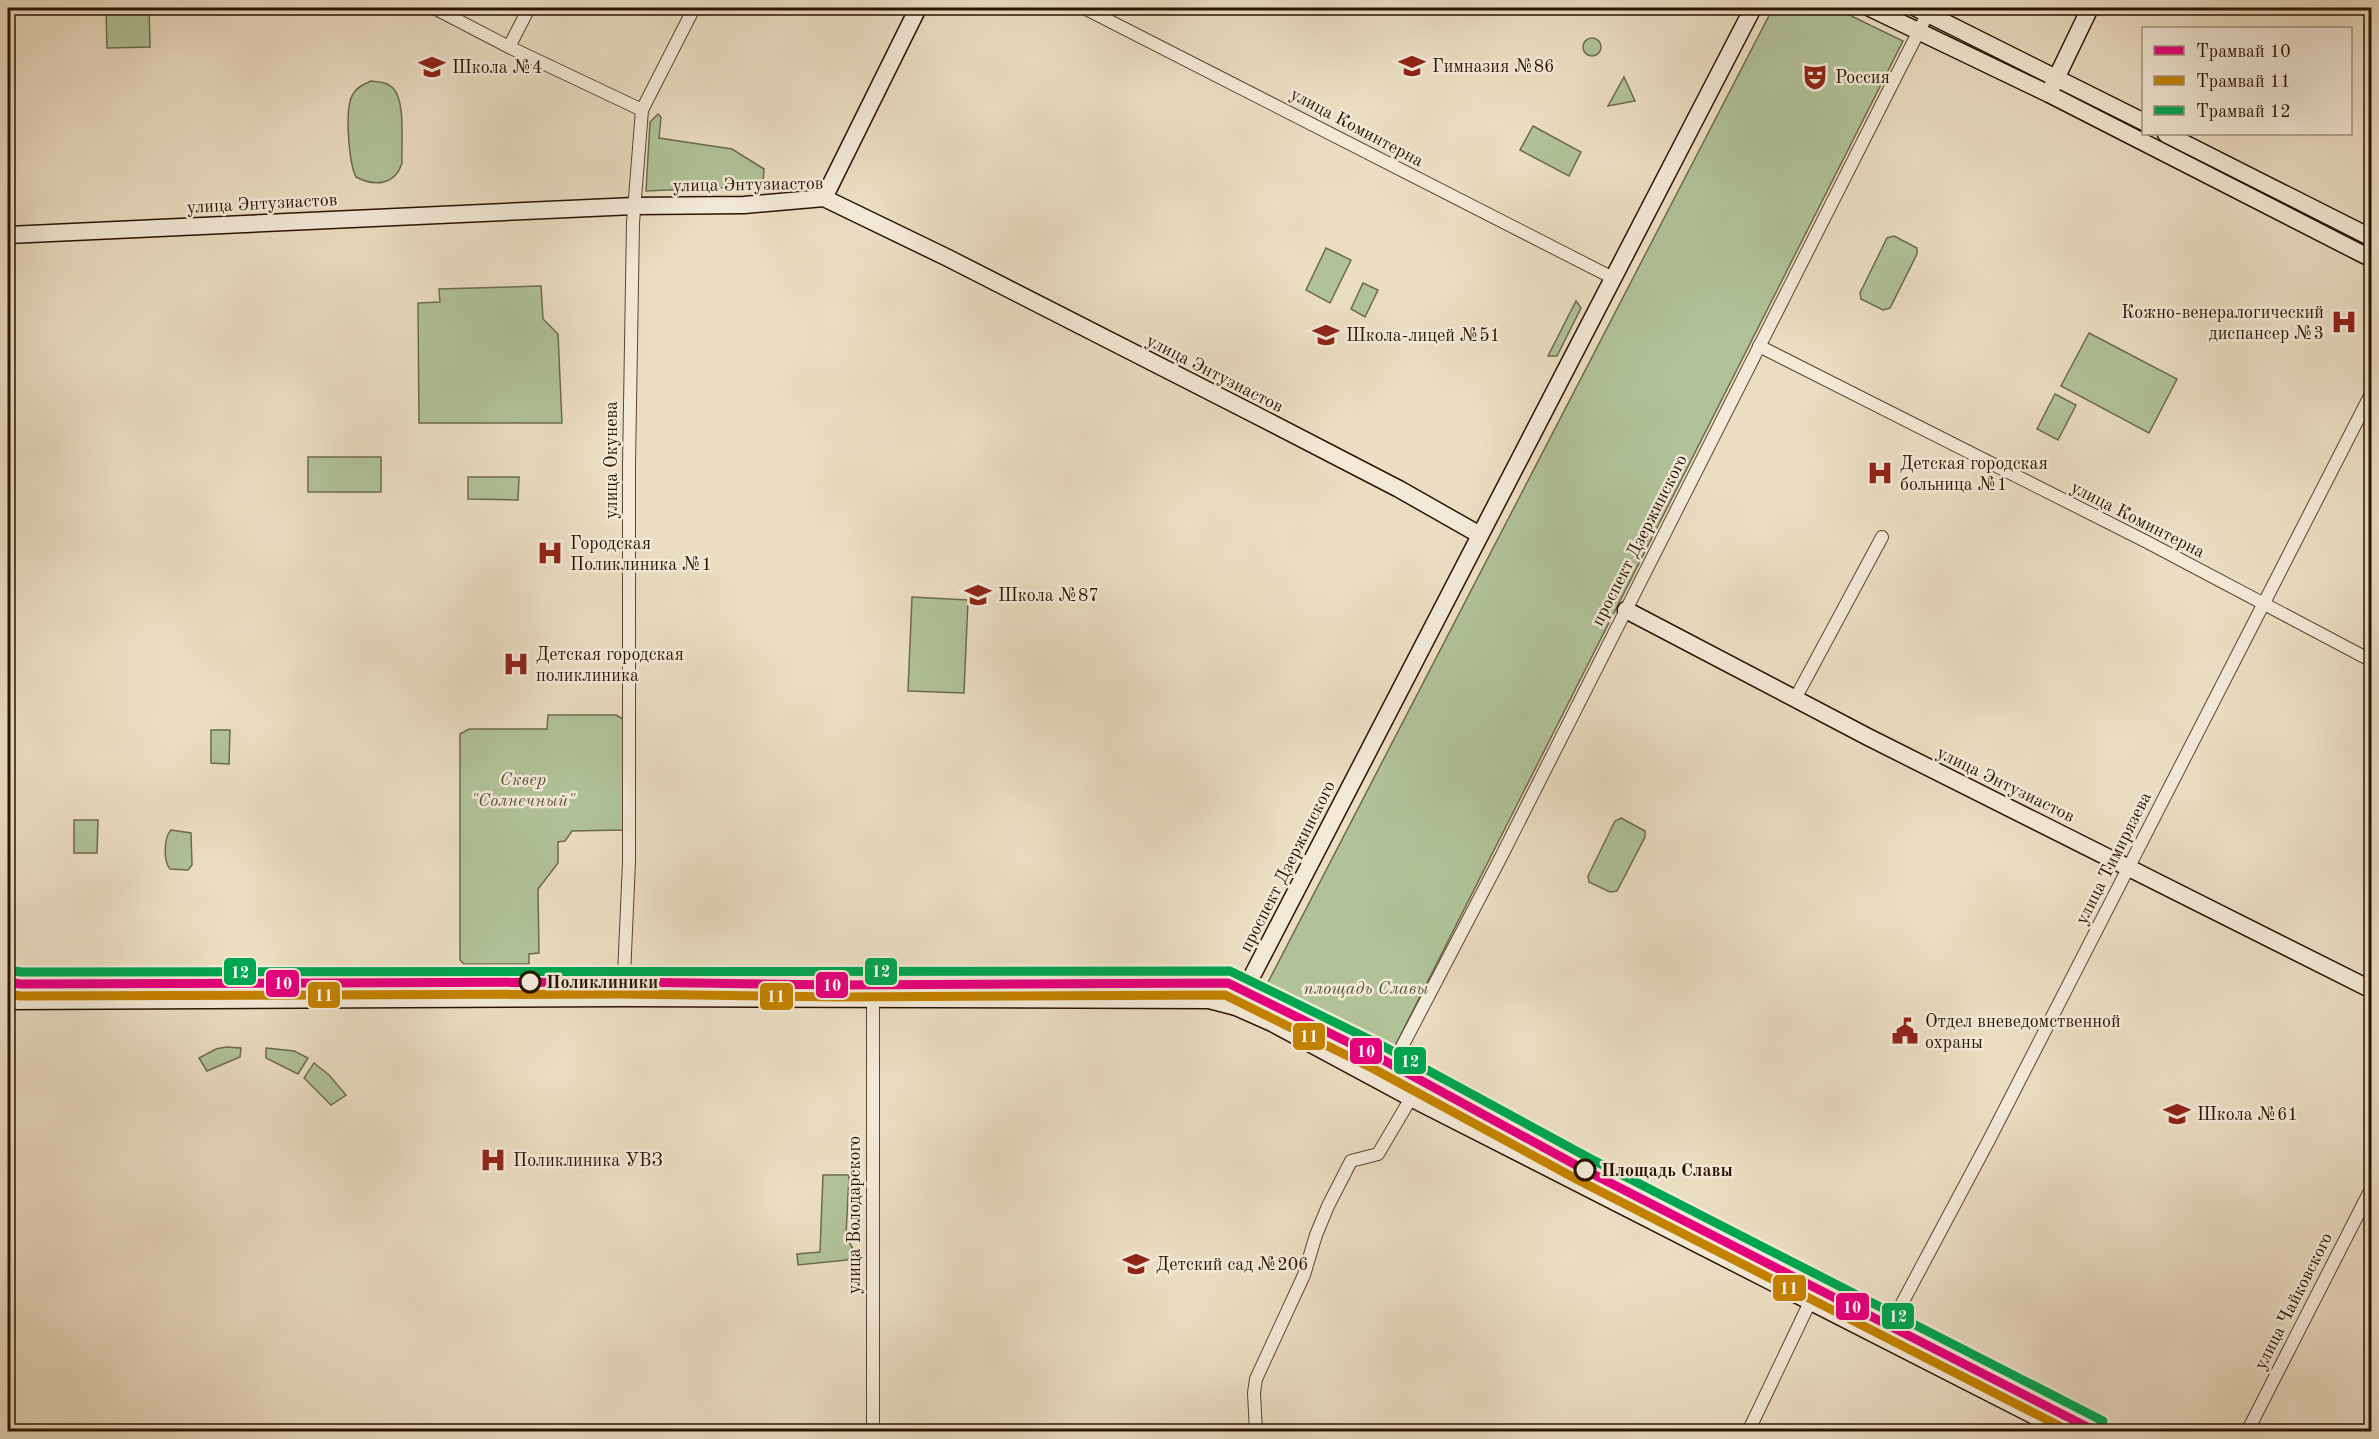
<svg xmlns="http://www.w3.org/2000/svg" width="2379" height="1439" font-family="'Old Standard TT',serif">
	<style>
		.green { fill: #b1c298; stroke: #6d6b4c; stroke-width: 1.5 }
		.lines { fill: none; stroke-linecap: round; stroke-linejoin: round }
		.street-casing { stroke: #5a4631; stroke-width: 14 }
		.secondary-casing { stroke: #291401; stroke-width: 19 }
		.street { stroke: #f2e9d7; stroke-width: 12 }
		.secondary { stroke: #f2e9d7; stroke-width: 16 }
		.tram { stroke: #291401; stroke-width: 1.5 }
		.tram-1-casing { stroke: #f2e9d7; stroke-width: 14 }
		.tram-2-casing { stroke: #f2e9d7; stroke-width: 14 }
		.tram-3-casing { stroke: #f2e9d7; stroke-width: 14 }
		.tram-1 { stroke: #e5007d; stroke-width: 9 }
		.tram-2 { stroke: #c48200; stroke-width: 9 }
		.tram-3 { stroke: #00a651; stroke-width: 9 }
		.stop-dot { fill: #f2e9d7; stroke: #291401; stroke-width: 3 }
		.labels { text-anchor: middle; stroke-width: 5; stroke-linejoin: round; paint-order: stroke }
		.poi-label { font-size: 18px; fill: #291401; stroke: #f2e9d7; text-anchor: start }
		.street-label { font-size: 18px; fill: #291401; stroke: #f2e9d7 }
		.park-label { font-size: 18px; font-style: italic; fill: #595136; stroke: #f2e9d7 }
		.stop-label { font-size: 18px; font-weight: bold; fill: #291401; stroke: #f2e9d7; text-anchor: start }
		.line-badge { stroke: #f2e9d7; stroke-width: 2 }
		.badge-label { font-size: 16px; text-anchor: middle; font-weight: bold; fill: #fff }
	</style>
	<rect width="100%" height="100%" fill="#ebddc2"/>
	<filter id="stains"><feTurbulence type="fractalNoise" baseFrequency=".00333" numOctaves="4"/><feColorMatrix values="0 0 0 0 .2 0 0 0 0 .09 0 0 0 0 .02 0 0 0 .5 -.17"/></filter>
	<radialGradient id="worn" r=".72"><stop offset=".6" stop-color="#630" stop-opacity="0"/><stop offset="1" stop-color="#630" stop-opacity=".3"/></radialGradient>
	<g class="green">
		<path d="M106,8H149L150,47L107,48Z"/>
		<path d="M1773,8H1835L1903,41L1390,1056L1264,990Z"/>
		<circle cx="1592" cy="47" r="9"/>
		<path d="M1624,77L1635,101L1608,106Z"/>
		<path d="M371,81C379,82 387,82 393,88C406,101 401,145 402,163C395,185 375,187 356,177C349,163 344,108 353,94C357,87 364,84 371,81Z"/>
		<path d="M658,114L661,117L659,138L732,149L764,169L763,186L646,191L650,122Z"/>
		<path d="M1533,126L1581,152L1569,176L1520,150Z"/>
		<path d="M1894,236L1917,248V254L1890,308L1883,310L1861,299L1860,293L1887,238Z"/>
		<path d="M1326,248L1351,260L1330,303L1306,290Z"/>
		<path d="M1363,283L1378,290L1365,317L1351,309Z"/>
		<path d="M541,286L543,319L558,334L562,423H419L418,303L440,302L439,289Z"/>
		<path d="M1576,301L1581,308L1557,356H1548Z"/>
		<path d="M2089,333L2177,379L2149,433L2061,386Z"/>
		<path d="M2055,394L2076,405L2058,440L2037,429Z"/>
		<rect x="308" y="457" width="73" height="35"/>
		<path d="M468,477H519L518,500L468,499Z"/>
		<path d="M912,597L968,600L964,693L908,691Z"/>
		<path d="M548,715H616L623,719V830L572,831L565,841L558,842V863L538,889L539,953L529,954V964H464L460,960V734L469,729H547Z"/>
		<path d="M211,730H230L229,764L211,763Z"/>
		<path d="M1621,818L1645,831V837L1617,891L1610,892L1589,882L1588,876L1615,821Z"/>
		<path d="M74,820H98L97,853H74Z"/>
		<path d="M171,830L191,833L192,865L188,870L170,869C163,861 164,837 171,830Z"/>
		<path d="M226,1047L241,1048L240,1057L207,1071L199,1058L216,1049Z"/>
		<path d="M266,1048L294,1051L308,1058L298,1074L266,1058Z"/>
		<path d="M314,1063L329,1075L346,1095L331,1105L304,1078Z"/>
		<path d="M823,1175H849L846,1237L855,1252L847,1260L798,1265L797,1254L820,1252Z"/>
	</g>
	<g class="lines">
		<g class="street-casing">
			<g id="street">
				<path d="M434,8L509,47L642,110"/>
				<path d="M1084,8L1613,278"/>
				<path d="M509,47L529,8"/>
				<path d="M1759,346L2147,542L2372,661"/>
				<path d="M1795,699L1882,537"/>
				<path d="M623,998L629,862V465L633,223L642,110L694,8"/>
				<path d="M1383,1083L1500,859L1928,13"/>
				<path d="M1883,1339L1989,1140L2372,392"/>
				<path d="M873,1432V999"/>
				<path d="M1256,1432L1254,1393L1256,1379L1304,1275L1316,1235L1328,1206L1351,1161L1378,1154L1411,1098"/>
				<path d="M1748,1432L1810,1302"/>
				<path d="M2247,1432L2372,1187"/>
			</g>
		</g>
		<g class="secondary-casing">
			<g id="secondary">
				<path d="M1870,8L2049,94L2372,259"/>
				<path d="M1916,8L2144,122"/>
				<path d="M2052,87L2090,8"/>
				<path d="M2166,134L2372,238"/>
				<path d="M824,198L918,8"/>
				<path d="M8,235L634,206L744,205L824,198L948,258L1252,413L1399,489L1480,535"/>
				<path d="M1626,610L1868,737L2372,990"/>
				<path d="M8,1001L623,998L1209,1000L1236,1007L1272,1023L1411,1098L2066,1432"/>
				<path d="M1236,1007L1753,8"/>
			</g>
		</g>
		<use href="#street" class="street"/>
		<use href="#secondary" class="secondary"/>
		<path class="tram" d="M8,974L27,977L256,975L1231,978L1264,990L1573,1156L2112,1432"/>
		<g class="tram-1-casing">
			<path id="tram-1" d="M8,982L20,984L623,982L839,985L1228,983L1378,1057L1585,1170L2097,1432"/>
		</g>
		<g class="tram-2-casing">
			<path id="tram-2" d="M8,994L20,996L623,994L839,997L1225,995L1372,1068L1580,1181L2071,1432"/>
		</g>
		<g class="tram-3-casing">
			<path id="tram-3" d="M10,970L21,972L1230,971L1383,1046L1591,1159L2103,1421"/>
		</g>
		<use href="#tram-1" class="tram-1"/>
		<use href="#tram-2" class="tram-2"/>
		<use href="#tram-3" class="tram-3"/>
	</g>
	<defs>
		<g id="school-bare" transform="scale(2.07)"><path d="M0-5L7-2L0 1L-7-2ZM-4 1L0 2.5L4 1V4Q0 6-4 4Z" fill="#8f2418" stroke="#f2e9d7" stroke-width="2.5" paint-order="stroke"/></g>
		<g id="theatre-bare" transform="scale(2.07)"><path d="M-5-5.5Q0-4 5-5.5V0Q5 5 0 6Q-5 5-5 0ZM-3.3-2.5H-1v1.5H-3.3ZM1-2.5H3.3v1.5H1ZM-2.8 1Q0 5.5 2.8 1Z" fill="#8f2418" stroke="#f2e9d7" stroke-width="2.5" paint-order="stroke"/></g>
		<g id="hospital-bare" transform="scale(2.07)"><path d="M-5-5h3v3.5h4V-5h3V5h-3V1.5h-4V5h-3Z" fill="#8f2418" stroke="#f2e9d7" stroke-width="2.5" paint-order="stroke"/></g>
		<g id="civic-bare" transform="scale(2.07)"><path d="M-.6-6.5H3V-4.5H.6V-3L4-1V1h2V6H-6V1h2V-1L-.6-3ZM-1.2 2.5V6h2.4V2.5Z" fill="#8f2418" stroke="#f2e9d7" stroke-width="2.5" paint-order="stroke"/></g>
	</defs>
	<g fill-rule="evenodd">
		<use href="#school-bare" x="1412" y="66"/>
		<use href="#school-bare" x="432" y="67"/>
		<use href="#theatre-bare" x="1815" y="77"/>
		<use href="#hospital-bare" x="2344" y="322"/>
		<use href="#school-bare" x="1326" y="335"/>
		<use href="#hospital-bare" x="1880" y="473"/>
		<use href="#hospital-bare" x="550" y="553"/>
		<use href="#school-bare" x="978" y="595"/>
		<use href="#hospital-bare" x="516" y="664"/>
		<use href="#civic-bare" x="1905" y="1031"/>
		<use href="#school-bare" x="2177" y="1114"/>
		<use href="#hospital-bare" x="493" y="1160"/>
		<use href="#school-bare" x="1136" y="1264"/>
	</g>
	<g class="stop-dot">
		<circle cx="530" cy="982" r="10"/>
		<circle cx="1585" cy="1170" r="10"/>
	</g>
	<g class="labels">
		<g class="poi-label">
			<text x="1432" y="72">Гимназия №86</text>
			<text x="452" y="73">Школа №4</text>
			<text x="1835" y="83">Россия</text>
			<text x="2324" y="318" text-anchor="end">Кожно-венералогический<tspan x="2324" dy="21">диспансер №3</tspan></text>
			<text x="1346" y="341">Школа-лицей №51</text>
			<text x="1900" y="469">Детская городская<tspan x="1900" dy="21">больница №1</tspan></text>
			<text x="570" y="549">Городская<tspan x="570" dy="21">Поликлиника №1</tspan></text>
			<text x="998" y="601">Школа №87</text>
			<text x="536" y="660">Детская городская<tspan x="536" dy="21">поликлиника</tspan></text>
			<text x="1925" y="1027">Отдел вневедомственной<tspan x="1925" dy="21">охраны</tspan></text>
			<text x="2197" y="1120">Школа №61</text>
			<text x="513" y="1166">Поликлиника УВЗ</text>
			<text x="1156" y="1270">Детский сад №206</text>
		</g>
		<g class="street-label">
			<text transform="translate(1357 127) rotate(28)" y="6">улица Коминтерна</text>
			<text transform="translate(748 184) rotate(-1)" y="6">улица Энтузиастов</text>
			<text transform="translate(262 203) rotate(-3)" y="6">улица Энтузиастов</text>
			<text transform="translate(1215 373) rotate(27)" y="6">улица Энтузиастов</text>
			<text transform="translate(611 460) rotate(-90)" y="6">улица Окунева</text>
			<text transform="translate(2138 519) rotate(27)" y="6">улица Коминтерна</text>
			<text transform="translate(1639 540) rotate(-63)" y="6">проспект Дзержинского</text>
			<text transform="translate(2006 784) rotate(26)" y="6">улица Энтузиастов</text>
			<text transform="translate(2113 858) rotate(-63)" y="6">улица Тимирязева</text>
			<text transform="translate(1287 866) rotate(-63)" y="6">проспект Дзержинского</text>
			<text transform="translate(854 1215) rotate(-90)" y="6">улица Володарского</text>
			<text transform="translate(2293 1301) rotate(-63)" y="6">улица Чайковского</text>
		</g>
		<g class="park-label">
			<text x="523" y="785">Сквер<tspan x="523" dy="21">"Солнечный"</tspan></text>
			<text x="1366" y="994">площадь Славы</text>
		</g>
		<g class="stop-label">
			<text x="546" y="988">Поликлиники</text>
			<text x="1601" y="1176">Площадь Славы</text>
		</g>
	</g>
	<g class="line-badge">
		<rect x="864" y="957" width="34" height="29" rx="6" fill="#00a651"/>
		<rect x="223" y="957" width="34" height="29" rx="6" fill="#00a651"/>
		<rect x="265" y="969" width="35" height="29" rx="6" fill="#e5007d"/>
		<rect x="815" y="971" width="34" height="28" rx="6" fill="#e5007d"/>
		<rect x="307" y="981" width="34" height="28" rx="6" fill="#c48200"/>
		<rect x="759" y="982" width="35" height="29" rx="6" fill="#c48200"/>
		<rect x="1292" y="1022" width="34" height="29" rx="6" fill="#c48200"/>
		<rect x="1349" y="1037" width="34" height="28" rx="6" fill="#e5007d"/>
		<rect x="1393" y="1046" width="34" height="29" rx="6" fill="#00a651"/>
		<rect x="1772" y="1274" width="35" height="28" rx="6" fill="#c48200"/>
		<rect x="1835" y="1292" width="35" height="29" rx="6" fill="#e5007d"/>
		<rect x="1881" y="1302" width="34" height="28" rx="6" fill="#00a651"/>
	</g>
	<g class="badge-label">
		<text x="881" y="977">12</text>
		<text x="240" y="978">12</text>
		<text x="283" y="989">10</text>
		<text x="832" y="991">10</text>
		<text x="324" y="1001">11</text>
		<text x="776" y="1002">11</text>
		<text x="1309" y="1042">11</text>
		<text x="1366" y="1057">10</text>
		<text x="1410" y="1067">12</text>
		<text x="1789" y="1294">11</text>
		<text x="1852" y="1313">10</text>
		<text x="1898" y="1322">12</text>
	</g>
	<rect width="2379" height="1439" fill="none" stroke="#ebddc2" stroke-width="30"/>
	<rect x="9" y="9" width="2361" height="1421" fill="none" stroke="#291401" stroke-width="3"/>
	<rect x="15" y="15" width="2349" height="1409" fill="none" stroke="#291401" stroke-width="1.5"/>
	<rect x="2142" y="27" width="210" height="108" fill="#f2e9d7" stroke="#a29481" stroke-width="1.5"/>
	<rect x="2154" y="46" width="30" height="9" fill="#e5007d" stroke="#a29481" stroke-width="1.5"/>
	<text x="2196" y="57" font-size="18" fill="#291401">Трамвай 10</text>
	<rect x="2154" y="76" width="30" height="9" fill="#c48200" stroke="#a29481" stroke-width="1.5"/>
	<text x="2196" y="87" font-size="18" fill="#291401">Трамвай 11</text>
	<rect x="2154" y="106" width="30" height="9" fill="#00a651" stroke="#a29481" stroke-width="1.5"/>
	<text x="2196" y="117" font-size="18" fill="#291401">Трамвай 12</text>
	<rect width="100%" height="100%" filter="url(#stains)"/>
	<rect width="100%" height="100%" fill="url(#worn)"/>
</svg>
